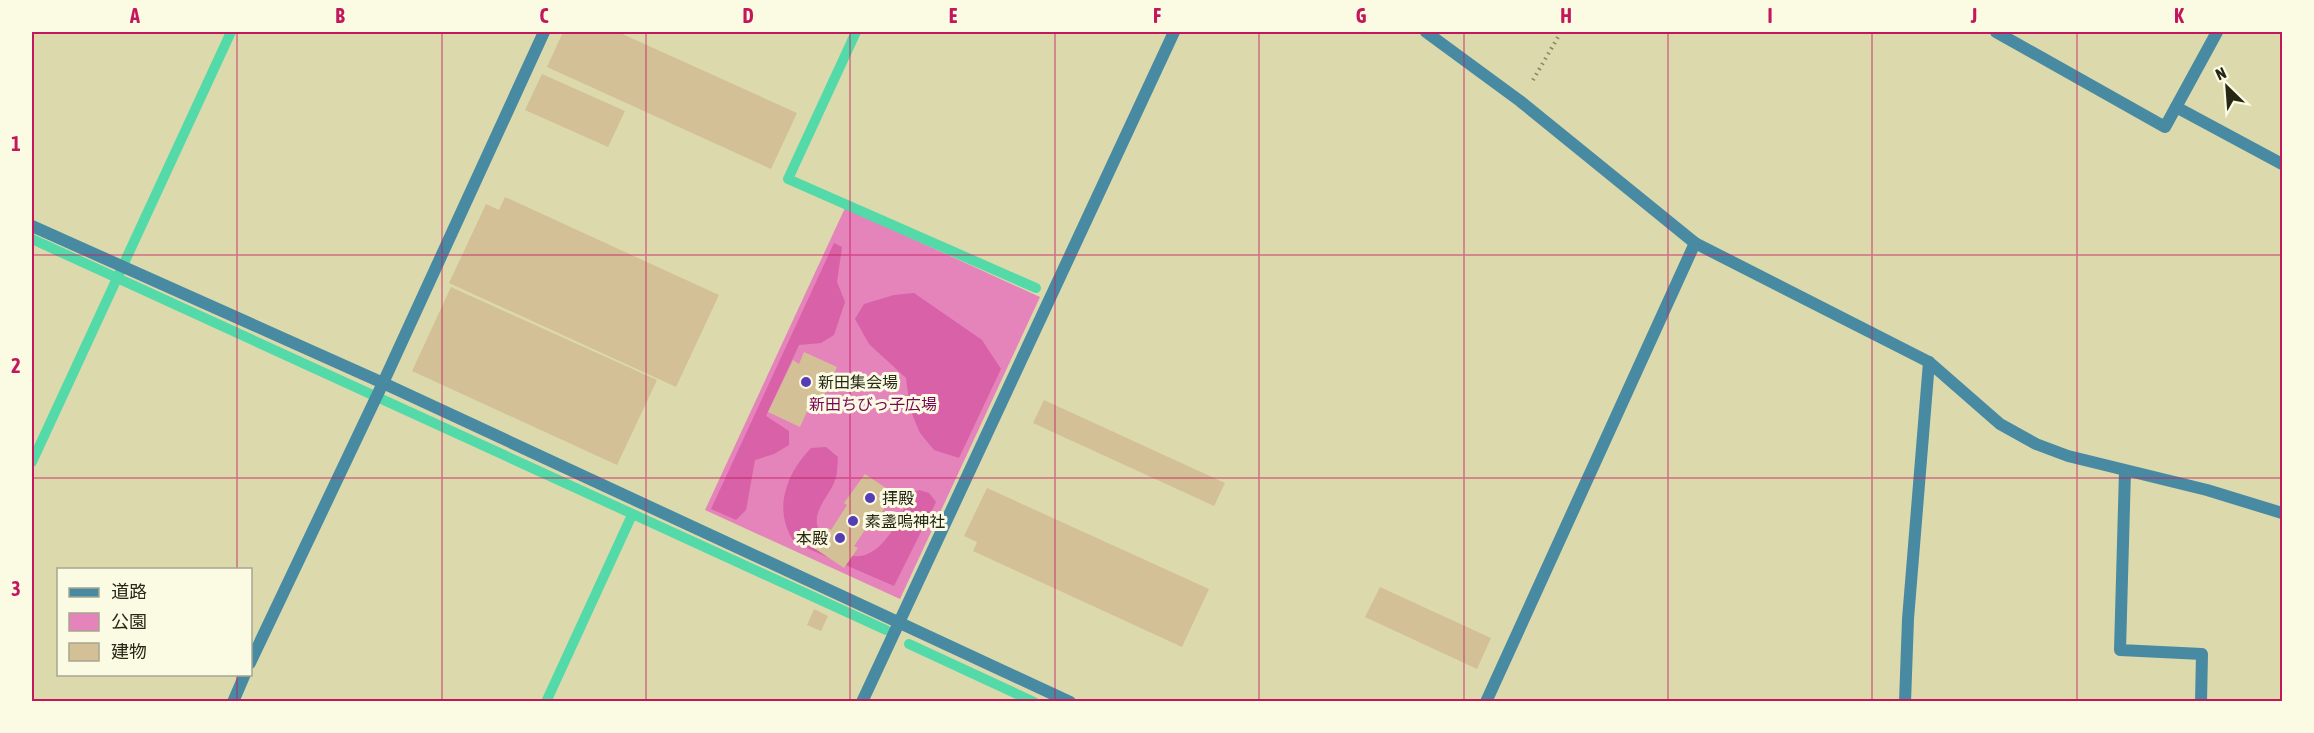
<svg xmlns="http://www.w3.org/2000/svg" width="2314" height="733" font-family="'Asap Condensed','Noto Sans JP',sans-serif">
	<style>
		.green { fill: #e583bb }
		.forest { fill: #d861a8 }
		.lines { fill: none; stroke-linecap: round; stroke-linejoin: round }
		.stream { stroke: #54d9a9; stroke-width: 10 }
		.building { fill: #d4c096 }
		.path { stroke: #878666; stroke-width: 4; stroke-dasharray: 1.5 4.5; stroke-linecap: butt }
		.street { stroke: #498aa3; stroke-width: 12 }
		.grid { fill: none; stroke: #c2185b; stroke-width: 1.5; stroke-opacity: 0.55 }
		.poi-dot { fill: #543db5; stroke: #fbfae3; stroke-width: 2 }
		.labels { text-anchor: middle; stroke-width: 6; stroke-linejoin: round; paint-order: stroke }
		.poi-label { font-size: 16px; fill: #272715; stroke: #fbfae3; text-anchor: start }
		.park-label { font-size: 16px; fill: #790456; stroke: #fbfae3 }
		.neatline { fill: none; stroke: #c2185b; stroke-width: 2 }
		.grid-label { font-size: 20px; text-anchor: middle; font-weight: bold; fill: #c2185b }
	</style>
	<rect width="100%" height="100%" fill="#dcdaad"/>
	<path class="green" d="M845,208L1040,297L900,599L705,510Z"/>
	<g class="forest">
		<path d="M834,243L842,247L837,282L845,302L834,335L821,343L799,345L766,416L789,431V445L774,454L755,460L746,510L736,520L711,509Z"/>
		<path d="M914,293L982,340L1001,369L959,458L934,450L920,433L910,409L906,378L869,344L855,319L864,304L894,295Z"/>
		<path d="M826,447L838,457C837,464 838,473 835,480C830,496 810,512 819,530C822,537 832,545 839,550C874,575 901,520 910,494L919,490L929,493L936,502L894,586L795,543C772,511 786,474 811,448Z"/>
	</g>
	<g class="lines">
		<g class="stream">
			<path d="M856,32L788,179L1036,288"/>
			<path d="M32,239L886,630"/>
			<path d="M32,462L231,32"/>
			<path d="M909,644L1034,702"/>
			<path d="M546,702L632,515"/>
		</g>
	</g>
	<g class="building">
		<path d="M563,32H618L797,113L771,169L547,67Z"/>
		<path d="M542,74L625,111L608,147L525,110Z"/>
		<path d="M505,197L719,295L676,387L449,283L486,204L499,210Z"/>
		<path d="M451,287L657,380L617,465L412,371Z"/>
		<path d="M804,352L837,367L822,400L814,396L800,427L768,412L793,360L799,364Z"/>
		<path d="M1044,400L1225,483L1214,506L1033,423Z"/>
		<path d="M865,474L895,494L874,523L871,521L854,546L858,548L844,568L814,548L828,528L831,530L847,505L844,503Z"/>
		<path d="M987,488L1209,589L1182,647L973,551L977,542L964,536Z"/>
		<path d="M1380,587L1491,638L1477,669L1365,617Z"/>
		<path d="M814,609L828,616L821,631L807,625Z"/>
	</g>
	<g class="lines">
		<path class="path" d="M1533,80L1561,32"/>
		<g class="street">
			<path d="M1426,32L1520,101L1695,243L1929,362L2000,424L2036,444L2068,456L2207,490L2282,513"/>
			<path d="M1996,32L2165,127L2176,107L2282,164"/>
			<path d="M2176,107L2217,32"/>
			<path d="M32,226L383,383L1070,702"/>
			<path d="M2125,471L2120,650L2202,654L2201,702"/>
			<path d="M250,663L383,383L544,32"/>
			<path d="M233,702L245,674"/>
			<path d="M862,702L1174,32"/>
			<path d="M1486,702L1695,243"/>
			<path d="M1905,702L1908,619L1929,362"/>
		</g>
	</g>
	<path class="grid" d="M237,32V570M442,32V702M646,32V702M850,32V702M1055,32V702M1259,32V702M1464,32V702M1668,32V702M1872,32V702M2077,32V702M32,255H2282M32,478H2282M237,674V702"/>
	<g class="poi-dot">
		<circle cx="806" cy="382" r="6"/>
		<circle cx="870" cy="498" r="6"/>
		<circle cx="853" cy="521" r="6"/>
		<circle cx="840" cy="538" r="6"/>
	</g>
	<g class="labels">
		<g class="poi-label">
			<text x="818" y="388">新田集会場</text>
			<text x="882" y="504">拝殿</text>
			<text x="865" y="527">素盞嗚神社</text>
			<text x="828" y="544" text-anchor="end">本殿</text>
		</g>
		<g class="park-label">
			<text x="873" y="410">新田ちびっ子広場</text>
		</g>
	</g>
	<rect width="2314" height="733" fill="none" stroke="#fbfae3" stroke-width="66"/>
	<rect x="57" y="568" width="195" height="108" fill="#fbfae3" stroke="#a6a691" stroke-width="1.5"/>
	<rect x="69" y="588" width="30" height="9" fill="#498aa3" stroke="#a6a691" stroke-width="1.5"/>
	<text x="111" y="598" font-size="18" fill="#272715">道路</text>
	<rect x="69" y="613" width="30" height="18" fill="#e583bb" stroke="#a6a691" stroke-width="1.5"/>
	<text x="111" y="628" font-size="18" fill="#272715">公園</text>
	<rect x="69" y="643" width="30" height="18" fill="#d4c096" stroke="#a6a691" stroke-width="1.5"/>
	<text x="111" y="658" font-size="18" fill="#272715">建物</text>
	<g transform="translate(2227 87) rotate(335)" stroke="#fbfae3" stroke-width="4.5" paint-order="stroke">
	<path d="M0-4.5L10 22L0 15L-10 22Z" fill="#272715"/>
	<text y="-9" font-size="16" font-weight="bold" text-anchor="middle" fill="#272715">N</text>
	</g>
	<rect x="33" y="33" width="2248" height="667" class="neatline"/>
	<g class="grid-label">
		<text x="135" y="23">A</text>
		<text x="340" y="23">B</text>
		<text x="544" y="23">C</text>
		<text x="748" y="23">D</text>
		<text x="953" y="23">E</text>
		<text x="1157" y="23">F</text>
		<text x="1361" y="23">G</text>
		<text x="1566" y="23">H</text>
		<text x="1770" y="23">I</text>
		<text x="1974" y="23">J</text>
		<text x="2179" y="23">K</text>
		<text x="16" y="151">1</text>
		<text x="16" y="373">2</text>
		<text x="16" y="596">3</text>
	</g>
</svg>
